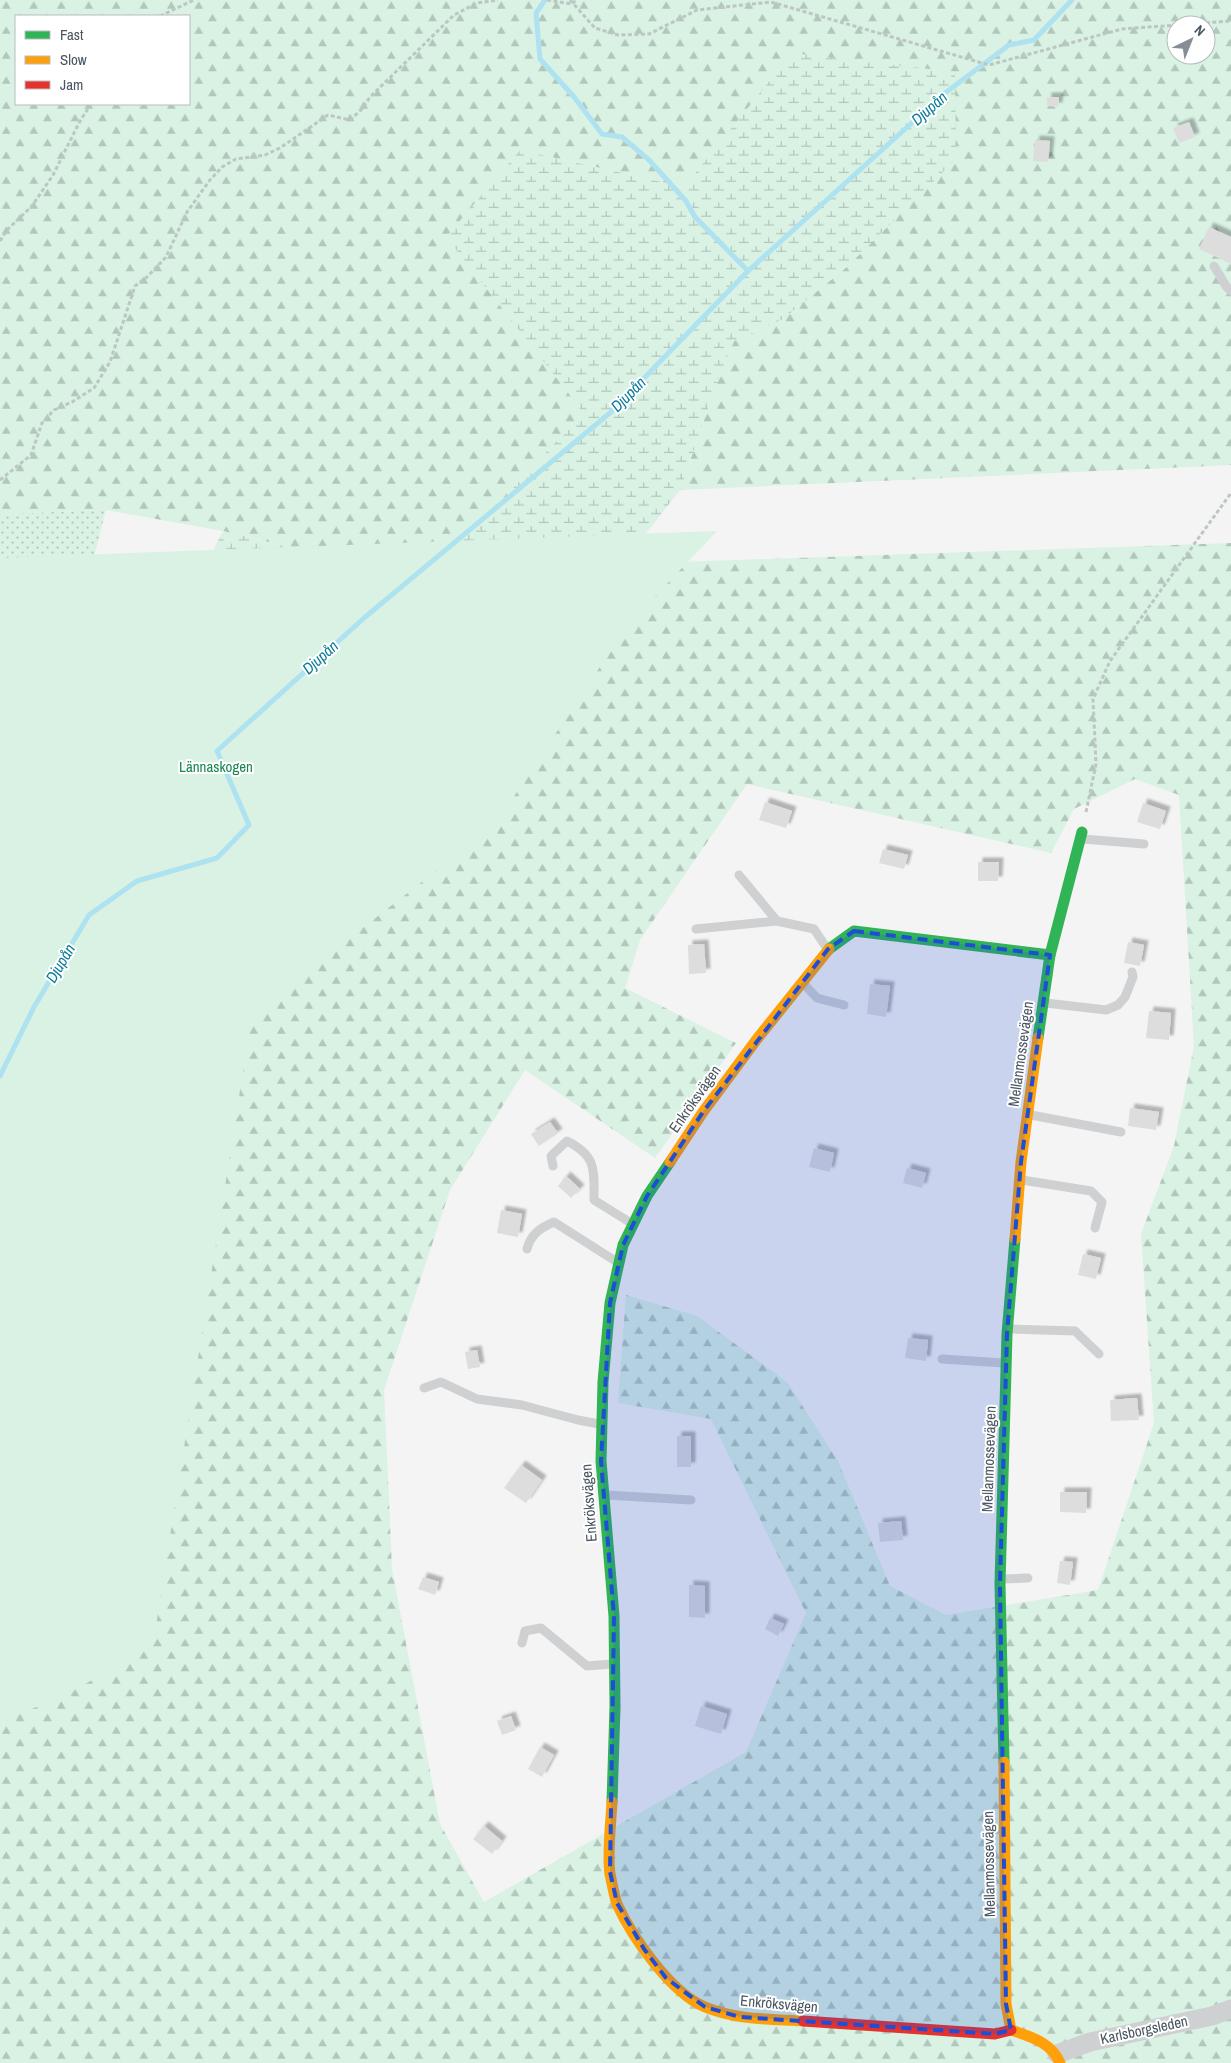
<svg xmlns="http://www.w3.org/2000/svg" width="1231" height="2063" font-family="'Archivo Narrow',sans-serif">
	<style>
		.grass { fill: url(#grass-dots) }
		.forest { fill: url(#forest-firs); fill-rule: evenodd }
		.wetland { fill: url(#wetland-marsh) }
		.green { fill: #d9f2e3 }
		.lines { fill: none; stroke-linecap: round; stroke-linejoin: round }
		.stream { stroke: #aee2f0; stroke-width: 5 }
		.building { fill: #ddddde; filter: url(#shadow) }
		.path { stroke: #bcc7c4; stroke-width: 3; stroke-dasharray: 4 2.5; stroke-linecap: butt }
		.lane { stroke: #ced0d2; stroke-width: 9 }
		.street { stroke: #ced0d2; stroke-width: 19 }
		.fast { stroke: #30b455; stroke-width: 11 }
		.slow { stroke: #ff9f0a; stroke-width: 11 }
		.jam { stroke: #e5322d; stroke-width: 11 }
		.marked { fill: #1d4ed8; fill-opacity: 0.2; stroke: #1d4ed8; stroke-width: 4; stroke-dasharray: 10 6; stroke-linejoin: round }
		.labels { text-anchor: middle; stroke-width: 4; stroke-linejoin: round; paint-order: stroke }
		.park-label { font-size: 15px; fill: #17864f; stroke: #fff }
		.street-label { font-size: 15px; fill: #4a5661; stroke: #fff }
		.water-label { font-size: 16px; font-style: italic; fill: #0c7c9b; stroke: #fff }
	</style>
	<defs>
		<pattern id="grass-dots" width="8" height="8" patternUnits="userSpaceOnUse" patternTransform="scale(1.25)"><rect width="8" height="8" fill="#d9f2e3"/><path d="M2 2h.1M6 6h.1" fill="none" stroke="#b2c7bb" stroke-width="1.8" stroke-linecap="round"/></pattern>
		<pattern id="forest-firs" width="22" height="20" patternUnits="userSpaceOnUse" patternTransform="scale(1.25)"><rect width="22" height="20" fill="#d9f2e3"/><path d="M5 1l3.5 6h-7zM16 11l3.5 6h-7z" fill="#b2c7bb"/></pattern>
		<pattern id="wetland-marsh" width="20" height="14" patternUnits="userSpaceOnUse" patternTransform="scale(1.25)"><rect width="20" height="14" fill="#d9f2e3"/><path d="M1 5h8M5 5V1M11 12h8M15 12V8" fill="none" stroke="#b2c7bb"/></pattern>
		<filter id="shadow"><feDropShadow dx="4.5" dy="-4.5" stdDeviation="1" flood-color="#0004"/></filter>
	</defs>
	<rect width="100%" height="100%" fill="#f4f4f4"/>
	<path class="grass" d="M106,510L90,572L0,576V514Z"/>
	<g class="forest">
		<path d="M0,0H1231V465L680,490L717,382L734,341L783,319L848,266L716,148L684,187L520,150L447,237L584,413L423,580L223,531L106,510L0,514ZM16,16H189V104H16ZM1176,25H1206V55H1176Z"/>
		<path d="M1231,543V2063H0V589L622,564ZM1135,779L1179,795L1194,1046L1174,1146L1141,1234L1154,1423L1098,1590L946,1615L890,1586L838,1461L787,1382L697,1316L626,1295L618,1403L711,1419L806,1613L746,1752L484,1902L440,1824L392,1569L384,1390L450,1190L525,1070L655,1158L736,1043L625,988L640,940L747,784L1051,853L1074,809Z"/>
	</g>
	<path class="wetland" d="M792,53L955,72L956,159L848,266L783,319L734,341L717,382L680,490L622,564L517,653L472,755L341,858L193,886L131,867L95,811L197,583L223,531L423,580L584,413L446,237L520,150L684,187Z"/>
	<path class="green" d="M717,531L627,626L495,825L252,1014L153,1645L59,1699L0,1720V558Z"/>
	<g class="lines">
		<g class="stream">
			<path d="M545,0L536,13L540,59L574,97L602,134L622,137L649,160L686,201L695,217L748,271"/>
			<path d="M0,1076L34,1007L89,915L137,881L217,858L249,825L217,751L364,618L611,412L748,271L945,93L1009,45L1034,40L1072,0"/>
		</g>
	</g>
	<g class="building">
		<path d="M1047,97H1059L1058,107L1047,106Z"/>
		<path d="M1189,122L1195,137L1179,143L1173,128Z"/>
		<path d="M1035,140L1050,141L1048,162L1033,161Z"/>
		<path d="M1209,227L1231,237V264L1199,249Z"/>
		<path d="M765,802L792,811L786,828L759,820Z"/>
		<path d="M1143,803L1166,811L1160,829L1137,822Z"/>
		<path d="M883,849L908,855L904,869L879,863Z"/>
		<path d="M978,862H999L998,881H978Z"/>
		<path d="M1128,942L1144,945L1140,966L1124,963Z"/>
		<path d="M704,944L706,973L689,974L688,945Z"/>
		<path d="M870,984L890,986L886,1017L867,1014Z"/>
		<path d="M1149,1011L1171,1013L1169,1040L1146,1038Z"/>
		<path d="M1130,1108L1159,1112L1156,1130L1128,1126Z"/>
		<path d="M550,1122L558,1133L539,1146L531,1134Z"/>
		<path d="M814,1148L834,1153L830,1172L809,1167Z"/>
		<path d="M907,1168L926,1173L922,1188L903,1183Z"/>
		<path d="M566,1176L580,1189L571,1198L558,1186Z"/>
		<path d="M501,1210L522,1214L518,1237L497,1233Z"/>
		<path d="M1083,1254L1101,1258L1096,1279L1078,1275Z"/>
		<path d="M908,1338L928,1340L926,1361L905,1358Z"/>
		<path d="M477,1350L480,1367L468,1369L465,1352Z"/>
		<path d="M1137,1398L1139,1420L1111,1421L1110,1400Z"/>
		<rect x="677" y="1436" width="14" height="31"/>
		<path d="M521,1465L542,1480L526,1503L504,1488Z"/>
		<path d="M1060,1492H1087L1086,1513L1060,1512Z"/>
		<path d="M901,1521L903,1540L880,1542L878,1523Z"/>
		<path d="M1060,1561L1073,1562L1070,1585L1057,1583Z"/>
		<path d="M423,1577L439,1582L435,1595L418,1589Z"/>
		<path d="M689,1585L705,1586V1618L689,1617Z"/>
		<path d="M770,1618L784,1624L778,1636L765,1629Z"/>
		<path d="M701,1706L727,1714L721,1734L695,1726Z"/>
		<path d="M511,1716L516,1730L502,1735L497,1721Z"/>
		<path d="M540,1747L554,1755L542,1777L528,1769Z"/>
		<path d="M484,1826L502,1841L492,1854L473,1839Z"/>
	</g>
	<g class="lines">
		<g class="path">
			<path d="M547,0L572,4L576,0"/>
			<path d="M570,0L595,28L618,35L649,34L697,10L771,2L989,65L1122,29L1231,21"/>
			<path d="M160,16L194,0"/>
			<path d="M0,241L7,230L32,206L53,175L80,121L91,104"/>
			<path d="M0,480L31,455L42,423L54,410L72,402L94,388L110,362L135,286L146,278L166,257L187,212L210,180L222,167L236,159L265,155L280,148L328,115L350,120L362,109L370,97L454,15L477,3L498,0"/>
			<path d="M1086,812L1096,764L1093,699L1110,661L1231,493"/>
		</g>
		<g class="lane">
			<path d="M1214,266L1226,286L1231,291"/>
			<path d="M1083,839L1144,844"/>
			<path d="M739,875L777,921"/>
			<path d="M696,929L777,921L814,929L826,947"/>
			<path d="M804,984L817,998L844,1005"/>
			<path d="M1046,1003L1106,1010L1118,1005L1125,997L1133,977L1132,972"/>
			<path d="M1031,1115L1121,1132"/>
			<path d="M553,1166L551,1156L567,1141C597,1156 594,1170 594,1200L631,1223"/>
			<path d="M1022,1180L1091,1191L1102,1202L1095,1228"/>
			<path d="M527,1249C531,1234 540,1228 554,1222L617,1262"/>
			<path d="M1010,1329L1075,1331L1099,1354"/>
			<path d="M942,1359L1004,1363"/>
			<path d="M424,1388L441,1382L477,1399L522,1405L578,1420L599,1424"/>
			<path d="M606,1495L691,1500"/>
			<path d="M1003,1579L1028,1578"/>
			<path d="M522,1643L525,1631L541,1628L587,1666L612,1664"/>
		</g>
		<path class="street" d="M1057,2054L1090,2042L1212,2016L1231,2009"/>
		<g class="fast">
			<path d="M829,949L854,931L1050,955"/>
			<path d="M1038,1038L1050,955L1082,832"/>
			<path d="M1004,1762L1000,1584L1007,1334L1015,1239"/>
			<path d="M612,1802L615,1707L614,1616L601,1461L603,1382L610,1303L623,1245L647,1196L670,1162"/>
		</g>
		<g class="slow">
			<path d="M670,1162L703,1112L757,1039L829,949"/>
			<path d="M1015,1239L1021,1162L1038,1038"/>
			<path d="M1004,1762L1006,2004L1011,2030C1031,2037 1051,2042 1060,2063"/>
			<path d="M612,1802C611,1823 607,1854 610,1874C612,1883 614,1895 617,1904C632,1937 671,1993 705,2007C736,2020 770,2019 803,2021"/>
		</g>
		<path class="jam" d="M803,2021L995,2034L1011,2030"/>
	</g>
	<path class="marked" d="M854,931L1050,955L1021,1162L1007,1334L1000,1584L1006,2004L1011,2030L995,2034L740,2017L705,2007L666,1978L644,1949L617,1903L610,1872L614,1616L601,1461L610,1303L623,1245L647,1196L703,1112L828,949Z"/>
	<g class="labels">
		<g class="park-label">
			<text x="216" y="772">Lännaskogen</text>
		</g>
		<g class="street-label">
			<text transform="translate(1021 1054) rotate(-82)" y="5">Mellanmossevägen</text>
			<text transform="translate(695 1099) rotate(-55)" y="5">Enkröksvägen</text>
			<text transform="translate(989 1459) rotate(-88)" y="5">Mellanmossevägen</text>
			<text transform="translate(589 1503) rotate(-94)" y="5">Enkröksvägen</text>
			<text transform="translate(989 1864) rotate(-91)" y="5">Mellanmossevägen</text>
			<text transform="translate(779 2004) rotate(5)" y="5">Enkröksvägen</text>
			<text transform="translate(1144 2030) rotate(-12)" y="5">Karlsborgsleden</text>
		</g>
		<g class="water-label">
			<text transform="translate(929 108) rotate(-41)" y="6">Djupån</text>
			<text transform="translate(628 394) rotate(-45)" y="6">Djupån</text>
			<text transform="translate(320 657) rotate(-42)" y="6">Djupån</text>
			<text transform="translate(60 963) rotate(-59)" y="6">Djupån</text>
		</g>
	</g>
	<rect x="15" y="15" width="175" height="90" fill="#ffffff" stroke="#b7bbc0"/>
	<rect x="25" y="31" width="25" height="8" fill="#30b455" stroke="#b7bbc0"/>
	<text x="60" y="40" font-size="15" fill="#4a5661">Fast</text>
	<rect x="25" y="56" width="25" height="8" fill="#ff9f0a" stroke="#b7bbc0"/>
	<text x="60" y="65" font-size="15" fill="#4a5661">Slow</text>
	<rect x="25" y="81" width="25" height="8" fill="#e5322d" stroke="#b7bbc0"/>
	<text x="60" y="90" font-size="15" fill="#4a5661">Jam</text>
	<g transform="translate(1191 40) rotate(43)"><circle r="24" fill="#ffffff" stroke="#b7bbc0"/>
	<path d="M0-4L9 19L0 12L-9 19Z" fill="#868d94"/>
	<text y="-8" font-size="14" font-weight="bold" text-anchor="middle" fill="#4a5661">N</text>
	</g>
</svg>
